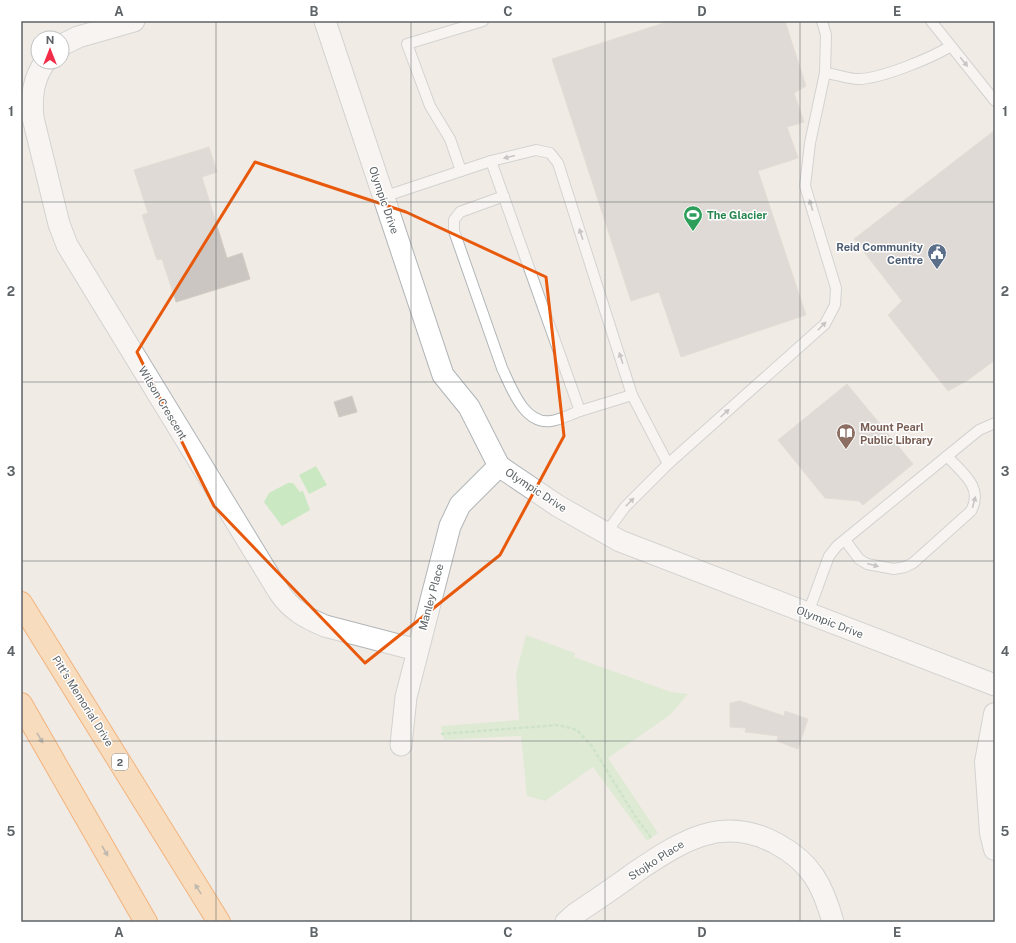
<svg xmlns="http://www.w3.org/2000/svg" width="1016" height="943" font-family="'Public Sans',sans-serif">
	<style>
		.green { fill: #cae8c1 }
		.building { fill: #cbc6c2; stroke: #d5ccc3 }
		.lines { fill: none; stroke-linecap: round; stroke-linejoin: round }
		.service-casing { stroke: #b1b5b8; stroke-width: 12 }
		.minor-casing { stroke: #b1b5b8; stroke-width: 23 }
		.tertiary-casing { stroke: #b1b5b8; stroke-width: 24 }
		.motorway-casing { stroke: #f57100; stroke-width: 24 }
		.path { stroke: #a4dba5; stroke-width: 2.5; stroke-dasharray: 4 2; stroke-linecap: butt }
		.service { stroke: #fff; stroke-width: 10 }
		.minor { stroke: #fff; stroke-width: 21 }
		.tertiary { stroke: #fff; stroke-width: 22 }
		.motorway { stroke: #ffc98d; stroke-width: 22 }
		.oneway { fill: #969a9c }
		.oneway2 { fill: #867c70 }
		.marked { fill: none; stroke: #e8590c; stroke-width: 3; stroke-linejoin: round }
		.grid { fill: none; stroke: #5d6366; stroke-width: 1; stroke-opacity: 0.55 }
		.labels { text-anchor: middle; stroke-width: 3; stroke-linejoin: round; paint-order: stroke }
		.shield { fill: #fff; stroke: #8e9294; stroke-width: 1 }
		.shield-label { font-size: 10px; font-weight: bold; fill: #5d6366 }
		.street-label { font-size: 11px; fill: #5d6366; stroke: #fff }
		.leisure-label { font-size: 11px; font-weight: bold; fill: #27864d; stroke: #fff; text-anchor: start }
		.service-label { font-size: 11px; font-weight: bold; fill: #4e5e75; stroke: #fff; text-anchor: end }
		.education-label { font-size: 11px; font-weight: bold; fill: #785e54; stroke: #fff; text-anchor: start }
		.neatline { fill: none; stroke: #5d6366; stroke-width: 1.5 }
		.grid-label { font-size: 13px; text-anchor: middle; font-weight: bold; fill: #5d6366 }
	</style>
	<rect width="100%" height="100%" fill="#f0ebe5"/>
	<g class="green">
		<path d="M316,466L327,485L309,494L299,475Z"/>
		<path d="M288,483H293L300,492L303,491L310,510L282,526L264,502L269,493Z"/>
		<path d="M526,635L575,653L574,657L671,692L688,694L670,715L608,758L658,833L647,841L593,767L545,801L527,796L521,736L444,740L441,726L519,720L516,674Z"/>
	</g>
	<g class="building">
		<path d="M670,21H785L806,86L794,93L804,122L787,127L798,158L758,171L806,315L681,357L659,292L631,301L552,59Z"/>
		<path d="M995,130V360L968,380L948,391L888,315L902,301L854,239Z"/>
		<path d="M209,147L217,172L202,177L227,258L242,253L250,279L176,302L162,259L157,260L142,215L148,213L134,170Z"/>
		<path d="M847,384L913,464L863,505L859,501L825,498L778,440Z"/>
		<path d="M352,396L357,412L339,417L334,402Z"/>
		<path d="M740,701L784,716L785,711L808,719L798,749L777,741L778,736L745,732L746,728L730,727V703Z"/>
	</g>
	<g class="lines">
		<g class="service-casing">
			<g id="service">
				<path d="M931,21L995,101"/>
				<path d="M825,73C836,74 848,79 858,79C881,79 931,58 951,46"/>
				<path d="M491,161L580,411C571,414 560,420 551,421C524,425 511,387 502,368L454,231V220L460,212L504,196"/>
				<path d="M461,171L450,139L430,106L407,44L483,21"/>
				<path d="M383,197L491,161L536,150L550,153L558,163L632,395L668,464"/>
				<path d="M580,411L632,395"/>
				<path d="M606,533L625,507L668,464L825,324L835,305L836,288L805,186L810,143L825,73L826,35L822,21"/>
				<path d="M845,540L859,559L867,564L894,569L905,567L913,563L971,511C984,487 962,473 947,456"/>
				<path d="M808,613L829,556L837,546L979,430L995,423"/>
			</g>
		</g>
		<g class="minor-casing">
			<g id="minor">
				<path d="M325,21L443,375L469,407L499,466L558,506L620,541L995,685"/>
				<path d="M62,45L78,37L134,21"/>
				<path d="M45,62C33,79 31,97 33,118L59,224L67,245L279,592C291,610 306,618 325,626L417,650"/>
				<path d="M401,745L406,697L450,526L460,505L499,466"/>
				<path d="M566,922L575,914C596,900 617,886 637,871C682,841 723,814 777,844C811,862 823,886 833,922"/>
			</g>
		</g>
		<g class="tertiary-casing">
			<path id="tertiary" d="M995,714L986,762L991,833L995,849"/>
		</g>
		<g class="motorway-casing">
			<g id="motorway">
				<path d="M21,603L219,922"/>
				<path d="M21,704L146,922"/>
			</g>
		</g>
		<path class="path" d="M441,734L559,725L577,730L591,745L635,816L652,839"/>
		<use href="#service" class="service"/>
		<use href="#minor" class="minor"/>
		<use href="#tertiary" class="tertiary"/>
		<use href="#motorway" class="motorway"/>
	</g>
	<defs><path id="oneway-solid" d="M-6-.8H1V-3.2L6.5 0L1 3.2V.8H-6Z"/></defs>
	<g class="oneway">
		<use href="#oneway-solid" transform="translate(964 62) rotate(51)"/>
		<use href="#oneway-solid" transform="translate(509 157) rotate(166)"/>
		<use href="#oneway-solid" transform="translate(811 205) rotate(-107)"/>
		<use href="#oneway-solid" transform="translate(581 234) rotate(-108)"/>
		<use href="#oneway-solid" transform="translate(822 326) rotate(-45)"/>
		<use href="#oneway-solid" transform="translate(621 358) rotate(-108)"/>
		<use href="#oneway-solid" transform="translate(725 413) rotate(-42)"/>
		<use href="#oneway-solid" transform="translate(630 502) rotate(-45)"/>
		<use href="#oneway-solid" transform="translate(974 502) rotate(-75)"/>
		<use href="#oneway-solid" transform="translate(873 565) rotate(15)"/>
	</g>
	<g class="oneway2">
		<use href="#oneway-solid" transform="translate(40 738) rotate(60)"/>
		<use href="#oneway-solid" transform="translate(105 851) rotate(60)"/>
		<use href="#oneway-solid" transform="translate(198 889) rotate(-122)"/>
	</g>
	<path d="M0 0H1016V943H0ZM255,162L406,212L546,277L564,436L500,555L365,663L214,506L137,352Z" fill="#f0ebe5" fill-opacity=".55" fill-rule="evenodd"/>
	<path class="marked" d="M255,162L406,212L546,277L564,436L500,555L365,663L214,506L137,352Z"/>
	<path class="grid" d="M216,21V922M411,21V922M605,21V922M800,21V922M21,202H995M21,382H995M21,561H995M21,741H995"/>
	<defs>
		<g id="stadium-pin" transform="scale(1)"><path d="M0 17L-7.5 6A9.5 9.5 0 1 1 7.5 6Z" fill="#2e9e5b" stroke="#fff"/><path d="M0-5a6.5 5 0 1 0 0 10a6.5 5 0 1 0 0-10ZM-3.5-1.8h7v3.6h-7Z" fill="#fff"/></g>
		<g id="civic-pin" transform="scale(1)"><path d="M0 17L-7.5 6A9.5 9.5 0 1 1 7.5 6Z" fill="#5c6f8a" stroke="#fff"/><path d="M-.6-6.5H3V-4.5H.6V-3L4-1V1h2V6H-6V1h2V-1L-.6-3ZM-1.2 2.5V6h2.4V2.5Z" fill="#fff"/></g>
		<g id="library-pin" transform="scale(1)"><path d="M0 17L-7.5 6A9.5 9.5 0 1 1 7.5 6Z" fill="#8d6e63" stroke="#fff"/><path d="M-6-4Q-3-5.5-.7-3.5V5Q-3 3-6 4ZM6-4Q3-5.5 .7-3.5V5Q3 3 6 4Z" fill="#fff"/></g>
	</defs>
	<g fill-rule="evenodd">
		<use href="#stadium-pin" x="693" y="215"/>
		<use href="#civic-pin" x="937" y="253"/>
		<use href="#library-pin" x="846" y="433"/>
	</g>
	<g class="labels">
		<rect class="shield" x="112" y="754" width="16" height="16" rx="3"/>
		<g class="shield-label">
			<text x="120" y="766">2</text>
		</g>
		<g class="street-label">
			<text transform="translate(384 200) rotate(71)" y="4">Olympic Drive</text>
			<text transform="translate(163 403) rotate(59)" y="4">Wilson Crescent</text>
			<text transform="translate(536 490) rotate(33)" y="4">Olympic Drive</text>
			<text transform="translate(431 597) rotate(-75)" y="4">Manley Place</text>
			<text transform="translate(830 622) rotate(21)" y="4">Olympic Drive</text>
			<text transform="translate(83 701) rotate(58)" y="4">Pitt's Memorial Drive</text>
			<text transform="translate(656 860) rotate(-33)" y="4">Stojko Place</text>
		</g>
		<g class="leisure-label">
			<text x="707" y="219">The Glacier</text>
		</g>
		<g class="service-label">
			<text x="923" y="251">Reid Community<tspan x="923" dy="13">Centre</tspan></text>
		</g>
		<g class="education-label">
			<text x="860" y="431">Mount Pearl<tspan x="860" dy="13">Public Library</tspan></text>
		</g>
	</g>
	<rect width="1016" height="943" fill="none" stroke="#ffffff" stroke-width="44"/>
	<g transform="translate(50 50)"><circle r="19" fill="#ffffff" stroke="#bec1c2"/>
	<path d="M0-3L7 15L0 10L-7 15Z" fill="#f12b48"/>
	<text y="-6" font-size="11" font-weight="bold" text-anchor="middle" fill="#5d6366">N</text>
	</g>
	<rect x="22" y="22" width="972" height="899" class="neatline"/>
	<g class="grid-label">
		<text x="119" y="16">A</text>
		<text x="314" y="16">B</text>
		<text x="508" y="16">C</text>
		<text x="702" y="16">D</text>
		<text x="897" y="16">E</text>
		<text x="11" y="116">1</text>
		<text x="1005" y="116">1</text>
		<text x="11" y="296">2</text>
		<text x="1005" y="296">2</text>
		<text x="11" y="476">3</text>
		<text x="1005" y="476">3</text>
		<text x="11" y="656">4</text>
		<text x="1005" y="656">4</text>
		<text x="11" y="836">5</text>
		<text x="1005" y="836">5</text>
		<text x="119" y="937">A</text>
		<text x="314" y="937">B</text>
		<text x="508" y="937">C</text>
		<text x="702" y="937">D</text>
		<text x="897" y="937">E</text>
	</g>
</svg>
